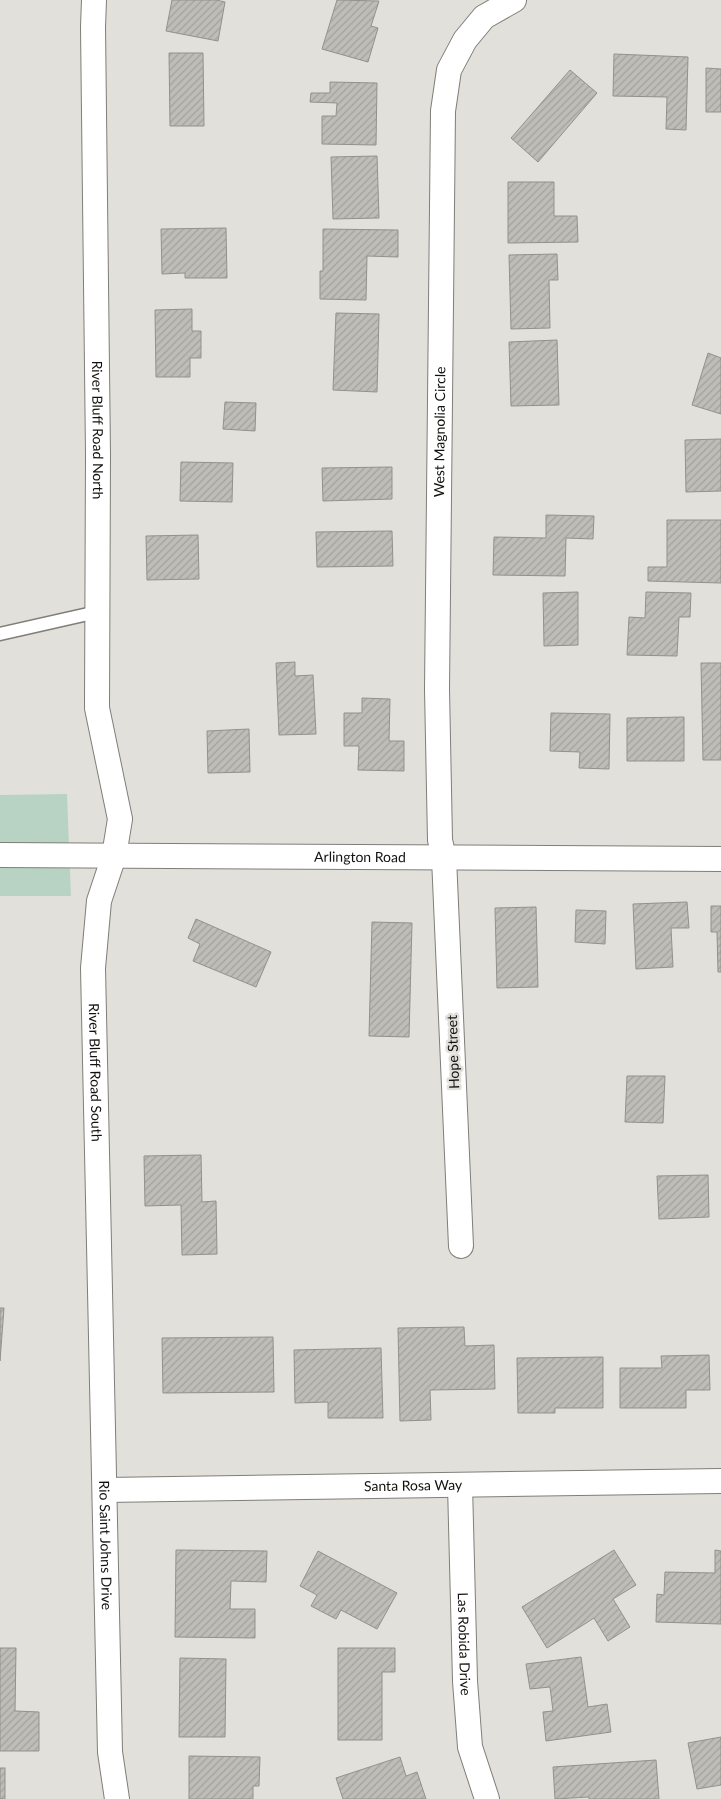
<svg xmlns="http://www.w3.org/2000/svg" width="721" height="1799" font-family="Lato,sans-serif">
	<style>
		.green { fill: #b8d3c4 }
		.building { fill: url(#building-hatch); stroke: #93918c }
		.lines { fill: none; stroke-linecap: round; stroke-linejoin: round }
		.lane-casing { stroke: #807e79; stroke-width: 15 }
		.street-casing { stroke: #807e79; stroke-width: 26 }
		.lane { stroke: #fff; stroke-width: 12 }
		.street { stroke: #fff; stroke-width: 24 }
		.labels { text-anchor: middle; stroke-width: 5; stroke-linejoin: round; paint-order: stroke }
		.street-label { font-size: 14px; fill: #12110f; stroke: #e2e0da }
	</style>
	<defs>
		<pattern id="building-hatch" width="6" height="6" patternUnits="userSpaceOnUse" patternTransform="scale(1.25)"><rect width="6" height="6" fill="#bfbdb7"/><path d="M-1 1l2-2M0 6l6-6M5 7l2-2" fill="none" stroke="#a3a19c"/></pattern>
	</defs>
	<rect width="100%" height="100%" fill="#e2e0da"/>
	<path class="green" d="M67,794L71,896H0V795Z"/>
	<g class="building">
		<path d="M172,0H216L225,2L218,41L166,31Z"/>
		<path d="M337,0L379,1L371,26L378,28L368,62L322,49Z"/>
		<path d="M169,53H203L204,126H170Z"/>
		<path d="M614,54L688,57L686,130L666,129L667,97L613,96Z"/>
		<path d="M706,68L721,69V112H706Z"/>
		<path d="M570,70L597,93L538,162L511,138Z"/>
		<path d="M330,82L377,83L376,145L322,144V116H336L337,103L310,102L311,93H330Z"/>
		<path d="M377,156L379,218L333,219L331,157Z"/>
		<path d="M508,182H554V216H577L578,242L508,243Z"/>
		<path d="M226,228L227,278H185V273L162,274L161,229Z"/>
		<path d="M323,229L398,230V257L367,256L366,300L320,299V271H323Z"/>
		<path d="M557,254L558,280H549L550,328L511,329L509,255Z"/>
		<path d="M192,309V331H201V358H190V377H156L155,310Z"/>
		<path d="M336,313L379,314L377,392L333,390Z"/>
		<path d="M557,340L559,405L511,406L509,342Z"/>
		<path d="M708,353L721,358V414L692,405Z"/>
		<path d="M225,402L256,403L255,431L223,429Z"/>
		<path d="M721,439V491L686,492L685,440Z"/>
		<path d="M181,462L233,463L232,502L180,501Z"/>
		<path d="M392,467V499L323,501L322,468Z"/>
		<path d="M546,515L594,516L593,539L566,538L565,576L493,575L494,537L546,538Z"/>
		<path d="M667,520H721V583L648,581V567H667Z"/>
		<path d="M392,531L393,566L317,567L316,532Z"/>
		<path d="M198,535L199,579L147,580L146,536Z"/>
		<path d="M578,592V645L544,646L543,593Z"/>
		<path d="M646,592L691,593L690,617H679L677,656L627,655L629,617L645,618Z"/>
		<path d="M295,662V676L313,675L316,734L279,735L276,663Z"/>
		<path d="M701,663H721V760H703Z"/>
		<path d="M362,698L390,699L389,741H404V771L358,770L359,746H344V713H362Z"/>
		<path d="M551,713L610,714L609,769L579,768L580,752L550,751Z"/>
		<path d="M684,717V761H627V718Z"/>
		<path d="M249,729L250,772L208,773L207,731Z"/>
		<path d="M687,902L689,928H671L673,967L636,969L633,904Z"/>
		<path d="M711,906H721V972H718L717,932H711Z"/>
		<path d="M536,907L538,987L497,988L495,908Z"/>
		<path d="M576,910L606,911L605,944L575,942Z"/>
		<path d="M196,919L271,952L256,987L193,961L200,944L188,938Z"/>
		<path d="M372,922L412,923L409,1037L369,1036Z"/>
		<path d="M627,1076H665L663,1123L625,1122Z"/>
		<path d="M201,1155L202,1202L216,1201L217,1254L182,1255L181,1205L145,1206L144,1156Z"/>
		<path d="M708,1175L709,1217L659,1219L657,1176Z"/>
		<path d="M0,1308H4L0,1361Z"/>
		<path d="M464,1327L465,1346L494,1345L495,1389L430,1390L431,1420L400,1421L398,1328Z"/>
		<path d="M273,1337L274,1392L163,1393L162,1338Z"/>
		<path d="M381,1348L383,1418H328V1402L295,1403L294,1350Z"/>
		<path d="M709,1355L710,1390H686V1408H620V1368H662L661,1356Z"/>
		<path d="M603,1357V1408H555V1413H518L517,1358Z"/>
		<path d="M176,1550L267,1551L266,1582L231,1581L230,1609H255V1638L175,1637Z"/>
		<path d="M614,1550L636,1585L613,1599L630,1627L608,1641L594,1618L547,1648L522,1607Z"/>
		<path d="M715,1550L721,1551V1624L656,1622L657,1594L664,1595L665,1572L715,1573Z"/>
		<path d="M318,1551L397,1593L377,1629L341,1610L336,1619L311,1606L317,1595L300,1586Z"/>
		<path d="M0,1648H16L15,1711L39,1712V1751H0Z"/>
		<path d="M338,1648H395V1672H382V1740H338Z"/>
		<path d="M581,1657L588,1707L607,1704L611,1732L546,1741L543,1712L553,1711L550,1687L530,1689L526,1664Z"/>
		<path d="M180,1658L226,1659L225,1737H179Z"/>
		<path d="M721,1737V1785L697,1789L688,1743Z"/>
		<path d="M189,1756L260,1757L259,1786H253V1799H189Z"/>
		<path d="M400,1757L406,1776L417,1772L426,1799H343L336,1778Z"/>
		<path d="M656,1760L659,1799H589V1797L555,1799L553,1767Z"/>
		<rect x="0" y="1768" width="5" height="31"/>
	</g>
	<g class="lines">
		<g class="lane-casing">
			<path id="lane" d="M0,634L97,612"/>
		</g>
		<g class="street-casing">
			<g id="street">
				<path id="s1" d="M94,0L93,27L98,454L97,708L120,819L114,856L99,901L93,968L110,1752L117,1799"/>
				<path id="s2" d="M0,855L721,859"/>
				<path id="s3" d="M461,1246L444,858L440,840L437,689L443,111L449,70L465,40L484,17L514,0"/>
				<path id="s4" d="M460,1485L465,1681L470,1747L487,1799"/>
				<path id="s5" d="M105,1490L721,1481"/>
			</g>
		</g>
		<use href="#lane" class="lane"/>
		<use href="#street" class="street"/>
	</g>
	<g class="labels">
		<g class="street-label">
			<text dy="5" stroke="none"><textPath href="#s1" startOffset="430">River Bluff Road North</textPath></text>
			<text dy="5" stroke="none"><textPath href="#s3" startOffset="815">West Magnolia Circle</textPath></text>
			<text dy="5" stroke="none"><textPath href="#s2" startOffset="360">Arlington Road</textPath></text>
			<text transform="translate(453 1052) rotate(-92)" y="5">Hope Street</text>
			<text dy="5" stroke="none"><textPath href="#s1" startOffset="1078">River Bluff Road South</textPath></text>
			<text dy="5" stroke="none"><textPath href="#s5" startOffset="308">Santa Rosa Way</textPath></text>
			<text dy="5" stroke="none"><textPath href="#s1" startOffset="1551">Rio Saint Johns Drive</textPath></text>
			<text dy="5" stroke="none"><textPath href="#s4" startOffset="159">Las Robida Drive</textPath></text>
		</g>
	</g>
</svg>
